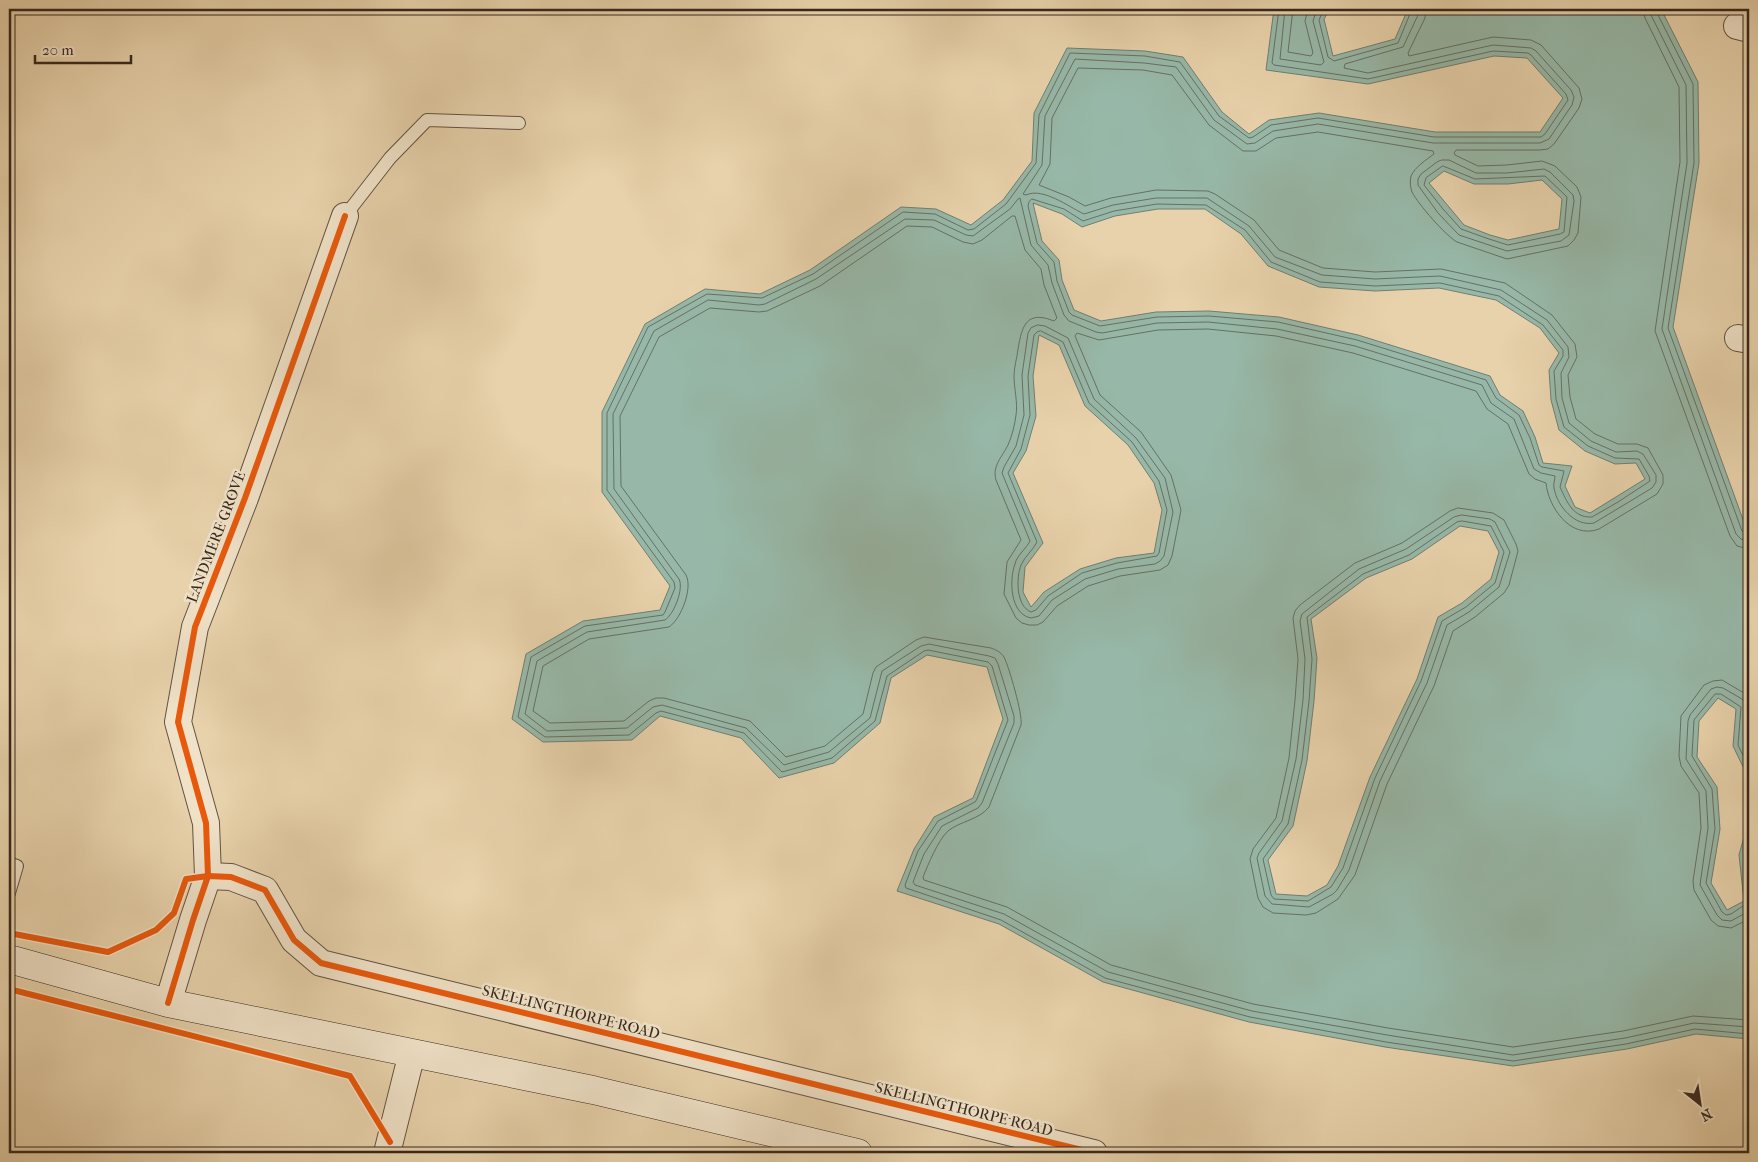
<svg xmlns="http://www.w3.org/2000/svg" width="1758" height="1162" font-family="'IM FELL French Canon',serif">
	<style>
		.water { fill: #97b8a8; stroke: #717e71; fill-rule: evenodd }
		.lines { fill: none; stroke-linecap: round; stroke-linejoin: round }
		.shore { stroke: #677063; stroke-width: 1 }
		.lane-casing { stroke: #635241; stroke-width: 14 }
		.street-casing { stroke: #635241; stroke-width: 28 }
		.secondary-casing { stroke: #37281e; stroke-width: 29 }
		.lane { stroke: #f0e2c8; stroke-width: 12 }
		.street { stroke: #f0e2c8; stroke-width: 26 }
		.secondary { stroke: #f0e2c8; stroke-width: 28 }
		.cycleway-casing { stroke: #f0e2c8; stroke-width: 9 }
		.cycleway { stroke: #e8590c; stroke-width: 6 }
		.labels { text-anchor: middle; stroke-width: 5; stroke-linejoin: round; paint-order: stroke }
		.street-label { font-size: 15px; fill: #37281e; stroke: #f0e2c8 }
	</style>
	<rect width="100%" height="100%" fill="#e8d2ab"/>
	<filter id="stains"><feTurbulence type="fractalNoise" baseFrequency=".004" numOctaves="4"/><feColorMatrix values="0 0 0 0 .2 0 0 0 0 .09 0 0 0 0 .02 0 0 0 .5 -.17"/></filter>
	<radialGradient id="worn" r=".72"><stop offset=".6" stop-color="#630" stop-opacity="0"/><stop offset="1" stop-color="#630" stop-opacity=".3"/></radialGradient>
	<path class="water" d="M1274,9H1330L1324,19L1333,56L1395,39L1408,9H1661L1698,82L1699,163L1673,327L1749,536V1039L1696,1034L1627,1049L1513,1066L1385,1047L1249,1022L1103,982L999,924L897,891L914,849L934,817L973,798L1003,719L987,667L927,655L891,678L880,723L834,763L779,778L741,738L660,716L632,740L543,742L512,719L526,654L583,621L660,610L670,586L602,492V412L645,324L705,289L760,294L810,270L901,207L936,209L971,225L1003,200L1032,161L1034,113L1067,48L1145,51L1183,57L1222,112L1249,134L1269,120L1319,113L1435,132H1540L1563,98L1527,58L1494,56L1368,84L1266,70ZM1444,171L1474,184H1508L1542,180L1562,199L1559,229L1508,240L1490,235L1464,225L1429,183ZM1033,203L1062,214L1082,227L1115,216L1158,209H1205L1241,234L1268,266L1319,287L1375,291L1439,288L1496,300L1540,328L1559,353L1549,370L1551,400L1559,430L1585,451L1615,464L1636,463L1645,479L1590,513L1575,507L1565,486L1572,466L1543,463L1535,437L1523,411L1500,395L1490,376L1358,335L1279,317L1209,311L1156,312L1101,321L1074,310L1062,280L1059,260L1042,241ZM1039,335L1059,345L1085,406L1128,445L1154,483L1162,510L1154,553L1116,558L1080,569L1044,592L1031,607L1023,592L1025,567L1043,543L1013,473L1026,451L1036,416L1033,376ZM1460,526L1488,531L1499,552L1491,579L1462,603L1438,617L1417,679L1370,777L1338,866L1327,885L1307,896L1276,894L1268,860L1293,826L1307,761L1314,701L1317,658L1311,619L1366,578L1412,559ZM1718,698L1736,709L1733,746L1747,775V826L1739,855L1744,901L1727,910L1711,883L1720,829L1717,787L1697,757L1699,721Z"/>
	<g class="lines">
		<g class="shore">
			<path d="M1279,9L1272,63L1274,65L1368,79L1493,51L1528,53L1531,55L1566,94L1568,100L1545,134L1541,137H1434L1318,118L1271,125L1253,137L1249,138L1219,116L1180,62L1145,56L1070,53L1039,115L1036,163L1006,204L974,229L968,230L935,214L903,212L813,274L762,298L707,294L648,327L607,413V490L674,582L675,588L665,612L663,615L585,626L531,657L518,717L545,737L629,735L656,713L661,711L744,733L782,772L832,758L875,721L887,676L924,651L928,650L988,662L992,666L1008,720L977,799L975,802L938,821L918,851L905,885L906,888L1001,920L1105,978L1250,1017L1386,1042L1513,1061L1626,1044L1695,1029L1749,1034"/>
			<path d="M1285,9L1280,59L1321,65L1324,62L1313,21L1317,9"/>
			<path d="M1293,9L1288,52L1311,56L1313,53L1305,21L1308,9"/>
			<path d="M1324,9L1319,20L1328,57L1334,61L1398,43L1412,9"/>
			<path d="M1419,9L1418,15L1403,47L1345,64L1344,68L1368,73L1493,45L1531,48L1536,51L1571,90L1574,97L1572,105L1549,139L1540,143H1433L1318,124L1273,131L1255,143L1247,144L1214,120L1176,67L1144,63L1075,59L1045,116L1042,165L1023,194L1026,195C1043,187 1069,207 1084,214L1113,205L1156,198H1207L1249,226L1275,257L1322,275L1375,279L1440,276L1501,290L1547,320L1568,347L1569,357L1561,373L1562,398L1569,423L1591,441L1616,452L1637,451L1643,454L1656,475V482L1652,488L1594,523C1575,527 1557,506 1554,488C1553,484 1555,480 1555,476L1541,473L1534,469L1514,419L1491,403L1482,385L1355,346L1277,329L1208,322L1157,323L1102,333L1096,332L1069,321L1064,315L1052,283L1048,265L1031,245L1020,198L1018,199L1010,209L973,236L966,235L934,220L905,219L816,279L765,304L759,305L708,300L654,331L613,414L614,489L679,579C684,589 674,614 665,620L587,632L537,661L525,714L547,731L627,728L653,707L662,705L746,728L784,765L829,752L870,718L882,671L921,646L929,644L989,656L995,658L998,664L1014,716V723L982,803L978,808L942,826L924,854L913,882L915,885L1004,914L1108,972L1252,1011L1387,1035L1513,1055L1625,1038L1694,1023L1749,1027"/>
			<path d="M1426,9L1425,18L1408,53L1409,56L1493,37L1531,40L1541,45L1579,88L1582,99L1579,108L1554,144L1548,149L1540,150H1456L1454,153L1455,155L1478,166L1507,165L1542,161L1555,166L1577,187L1581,197L1578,233L1574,240L1568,246L1507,259L1457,242C1446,236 1418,204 1412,192C1410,187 1410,181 1411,176C1415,167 1426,160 1434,154L1433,151L1318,132L1276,138L1256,151H1243L1209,125L1172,75L1143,70L1078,68L1052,118L1050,164L1039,185L1069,197L1085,206L1111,198L1156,190L1208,191L1215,194L1254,220L1279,250L1323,268L1375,272L1441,269L1505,283L1552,315L1575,344L1577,357L1568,375L1570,397L1576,419L1595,434L1618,444H1637L1648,448L1663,475V484L1657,494L1599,529C1570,540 1548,506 1546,483L1535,479L1529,474L1508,424L1487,409L1476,391L1353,353L1276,336L1208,329L1158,330L1099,340L1077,333L1075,336L1100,395L1141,432L1171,475L1181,510L1172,556L1168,565L1160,570L1120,576L1088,586L1057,606L1043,622L1037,625H1029L1022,623L1016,618L1004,594L1007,562L1021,540L996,480C992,466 1002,457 1008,445C1012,436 1015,424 1016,415C1018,402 1014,389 1014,376C1014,367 1017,358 1018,349C1022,325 1027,310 1054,321L1057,318L1044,285L1041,269L1025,250L1015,216H1012L982,240L973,244L963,242L932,227L907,226L820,286L767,311L759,312L710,308L659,337L620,416L621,486L686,575C693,588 681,619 669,627L589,639L543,666L533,711L550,723L624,721L649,701L656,698H664L750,721L786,757L825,746L863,714L873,673L876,667L916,640L924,637L991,648C996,650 1001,652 1004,657C1009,667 1023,715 1021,725L989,807C979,820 960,821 948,831C938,840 928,865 923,877L924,880L1007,907L1111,965L1253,1004L1388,1028L1513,1047L1623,1031L1693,1016L1749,1020"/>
			<path d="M1643,9L1645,18L1679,87L1680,162L1655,331L1730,536L1737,546L1749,549"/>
			<path d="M1650,9L1651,15L1686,85L1687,163L1662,329L1736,534L1741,539L1749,541"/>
			<path d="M1657,9V13L1693,84L1694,163L1668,328L1742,531L1745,534L1749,535"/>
			<path d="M1442,160H1449L1476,173H1507L1544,169L1550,172L1573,195L1574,201L1569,235L1561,241L1507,251L1459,235L1438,213L1418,185V179L1421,174L1437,162Z"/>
			<path d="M1443,166L1475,179L1545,176L1567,197L1564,232L1560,234L1508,245L1489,239L1461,229L1443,209L1424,185L1426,178Z"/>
			<path d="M1032,199L1064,209L1083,221L1114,211L1157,204L1206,205L1245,230L1271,262L1320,282L1375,286L1440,283L1499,296L1543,325L1563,350V356L1554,371L1556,399L1564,427L1588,446L1615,458L1639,459L1649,476L1650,481L1618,502L1592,517C1573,518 1567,502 1560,487L1564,471L1542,467L1539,465L1530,438L1519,415L1496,398L1486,380L1357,340L1278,322L1209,316L1157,317L1100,326L1072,315L1069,312L1057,281L1054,262L1037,243L1028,206L1029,202Z"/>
			<path d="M1038,325L1045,326L1068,338L1094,399L1136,438L1165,478L1173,512L1164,556L1160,561L1155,564L1118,569L1085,579L1052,600L1039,616L1031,618C1010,614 1009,580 1015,564C1017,555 1026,549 1030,541L1002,473L1004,467L1016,446L1024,415L1022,375L1028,333L1031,328Z"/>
			<path d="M1041,331L1063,342L1089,403L1132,442L1159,481L1167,510L1159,553L1157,556L1117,563L1082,573L1048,596L1036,610L1031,612C1016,606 1016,578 1021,565C1025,556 1033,550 1037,542L1008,473L1021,449L1030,415L1028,376L1034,335L1037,332Z"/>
			<path d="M1458,508L1493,513L1504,520L1516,544L1518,551L1509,585L1504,593L1475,617L1453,631L1434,686L1387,784L1355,875L1338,899L1316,913L1306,915L1273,913L1263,907L1258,898L1250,859L1253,849L1276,818L1289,758L1295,700L1298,659L1293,618L1295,611L1300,605L1355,563L1402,543L1450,511Z"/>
			<path d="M1462,515L1490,519L1495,522L1510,552L1499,587L1469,612L1447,625L1427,683L1380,781L1349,870L1337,890L1333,894L1309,907L1272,904L1265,896L1257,858L1259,853L1282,821L1296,759L1303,700L1305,659L1300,621L1302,614L1359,569L1406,549L1454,517Z"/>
			<path d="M1462,521L1491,526L1504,552L1495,583L1466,607L1442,621L1421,681L1375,778L1343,868L1331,887L1308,901L1274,899L1271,895L1263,859L1288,824L1302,760L1309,701L1312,659L1307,617L1363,574L1409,555L1457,522Z"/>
			<path d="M1749,696L1722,680L1713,681L1704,685L1681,716L1679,756L1681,766L1699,793L1701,828L1693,881L1694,890L1711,920L1718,926L1731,928L1749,919"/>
			<path d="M1749,754L1744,743L1748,711L1746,704L1742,699L1723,688L1717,687L1711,689L1690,715L1688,721L1686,759L1706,791L1708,828L1700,885L1717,915L1722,920L1731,921L1749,911"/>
			<path d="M1749,768L1738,745L1741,707L1721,694H1715L1694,720L1692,756L1712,789L1715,829L1706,883L1722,912L1726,915L1731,914L1749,902L1745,855L1749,837"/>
		</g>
		<g class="lane-casing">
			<g id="lane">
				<path d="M345,216L390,158L427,120L519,123"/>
				<path d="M9,863L17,866L9,893"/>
			</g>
		</g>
		<g class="street-casing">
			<g id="street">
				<path d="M1737,26L1749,29"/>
				<path d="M1738,338L1749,340"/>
				<path d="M208,876L231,877L265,890L294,940L321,963L1094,1153"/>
				<path d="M168,1003L193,920L208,876L206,823L178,722L195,627L245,498L345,216"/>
				<path d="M387,1153L412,1053"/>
			</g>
		</g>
		<g class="secondary-casing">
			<path id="secondary" d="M9,959L168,1003L593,1090L858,1153"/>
		</g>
		<use href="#lane" class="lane"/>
		<use href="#street" class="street"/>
		<use href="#secondary" class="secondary"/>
		<g class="cycleway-casing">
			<g id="cycleway">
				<path d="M9,933L108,952L156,930L174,913L186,879L208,876L231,877L265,890L294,940L321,963L1094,1153"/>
				<path d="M9,989L350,1076L390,1142"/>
				<path d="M168,1003L193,920L208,876L206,823L178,722L195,627L245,498L345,216"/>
			</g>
		</g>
		<use href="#cycleway" class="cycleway"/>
	</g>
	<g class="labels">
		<g class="street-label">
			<text transform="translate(216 537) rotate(-69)" y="5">LANDMERE GROVE</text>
			<text transform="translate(571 1012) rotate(14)" y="5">SKELLINGTHORPE ROAD</text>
			<text transform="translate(964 1109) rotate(14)" y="5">SKELLINGTHORPE ROAD</text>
		</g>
	</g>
	<rect width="1758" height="1162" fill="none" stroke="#e8d2ab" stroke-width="30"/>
	<rect x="10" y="10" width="1738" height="1142" fill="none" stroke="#37281e" stroke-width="2.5"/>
	<rect x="15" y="15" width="1728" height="1132" fill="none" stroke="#37281e"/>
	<g transform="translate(1700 1104) rotate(150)" stroke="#f0e2c8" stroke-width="4" paint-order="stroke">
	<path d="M0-4L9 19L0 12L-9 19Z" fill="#37281e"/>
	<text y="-8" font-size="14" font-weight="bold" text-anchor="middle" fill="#37281e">N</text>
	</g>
	<path d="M35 55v8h96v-8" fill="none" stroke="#37281e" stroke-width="2.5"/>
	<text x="42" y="55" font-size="15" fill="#37281e" stroke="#f0e2c8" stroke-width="4" paint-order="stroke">20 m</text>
	<rect width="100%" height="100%" filter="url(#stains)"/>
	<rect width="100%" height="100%" fill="url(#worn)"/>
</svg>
